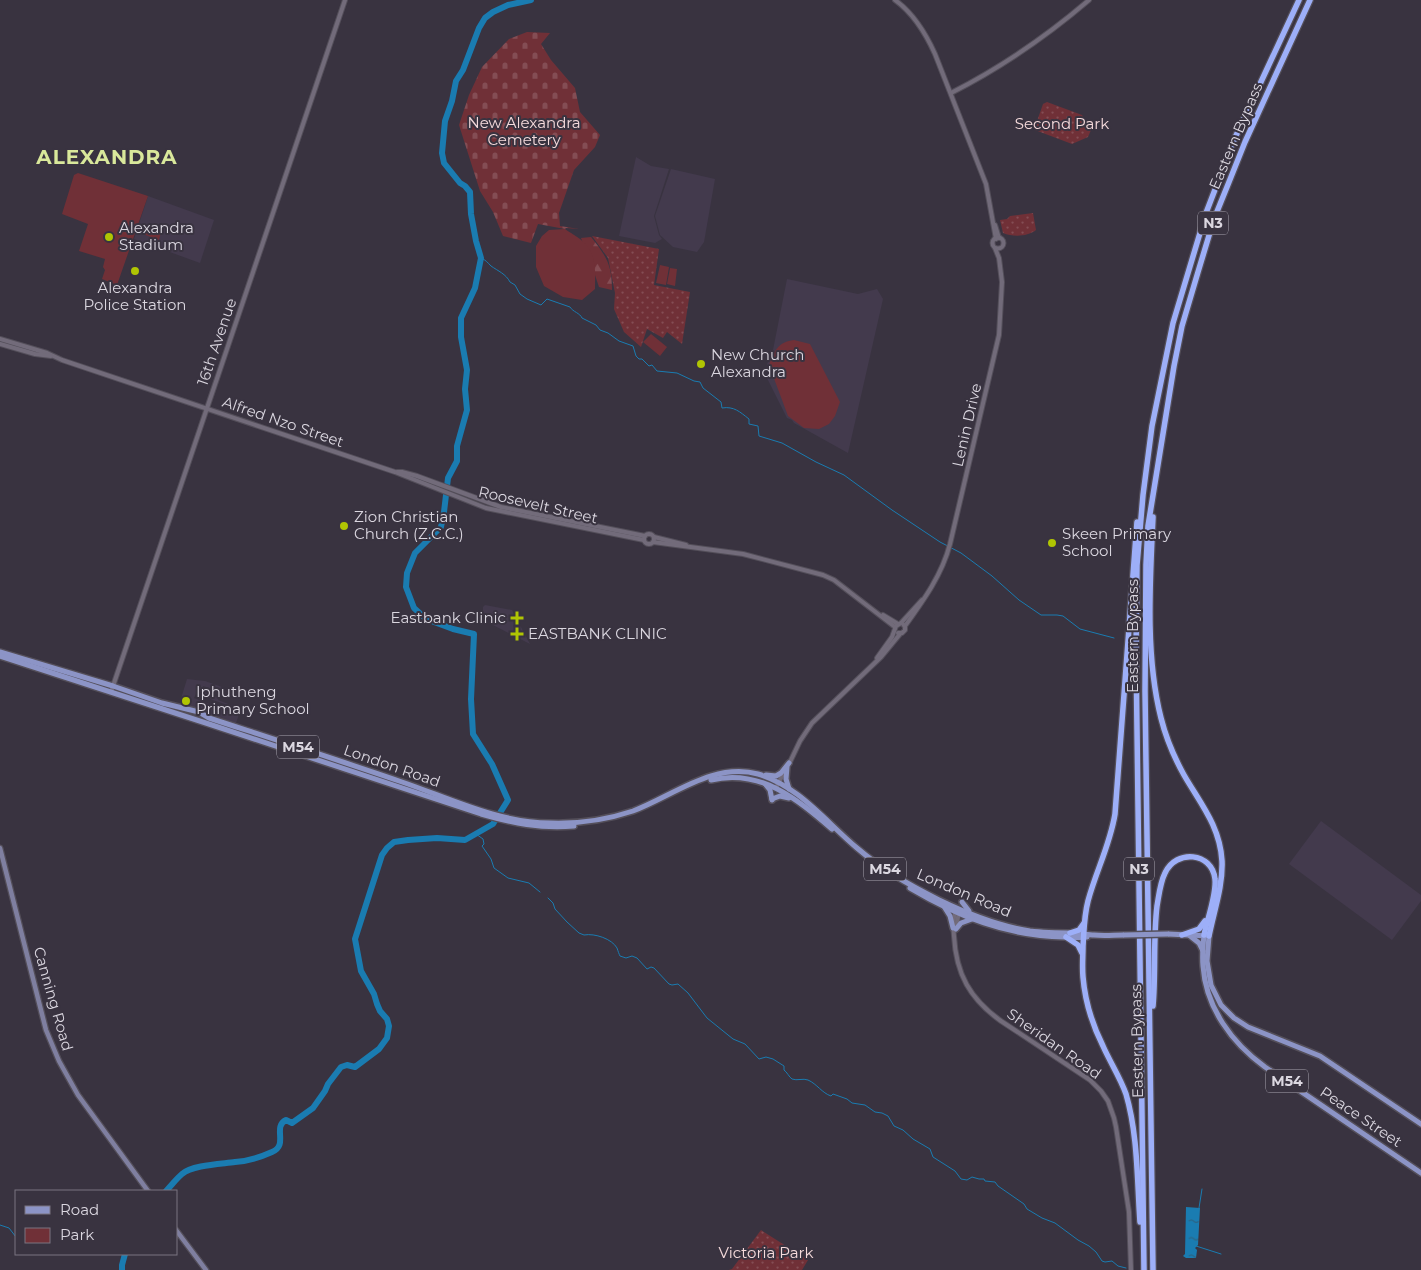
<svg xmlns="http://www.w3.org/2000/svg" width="1421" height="1270" font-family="Montserrat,sans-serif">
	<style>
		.built { fill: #433a4d; fill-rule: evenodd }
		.green { fill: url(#green-dots) }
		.forest { fill: url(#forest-firs) }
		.cemetery { fill: url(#cemetery-stones) }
		.pitch { fill: #703037 }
		.water { fill: url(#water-ripples) }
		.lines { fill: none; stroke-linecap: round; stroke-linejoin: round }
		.stream { stroke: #1a7cb1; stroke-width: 1 }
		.river { stroke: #1a7cb1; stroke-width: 6 }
		.tertiary-casing { stroke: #544f5a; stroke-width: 6 }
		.secondary-casing { stroke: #544f5a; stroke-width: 7 }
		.primary-casing { stroke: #544f5a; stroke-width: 8 }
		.motorway-casing { stroke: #544f5a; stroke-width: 8 }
		.tertiary { stroke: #726b7a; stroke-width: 4 }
		.secondary { stroke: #7f7fa0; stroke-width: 4.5 }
		.primary { stroke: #8c94c6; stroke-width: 5 }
		.motorway { stroke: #9daff8; stroke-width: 5.5 }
		.primary-bridge-casing { stroke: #544f5a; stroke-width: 8; stroke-linecap: butt }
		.primary-bridge { stroke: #8c94c6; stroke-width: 5 }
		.poi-dot { fill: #b0c503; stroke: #393340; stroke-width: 2 }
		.labels { text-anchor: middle; stroke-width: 4; stroke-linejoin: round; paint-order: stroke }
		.shield { fill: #393340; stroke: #aaa6b0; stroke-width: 1 }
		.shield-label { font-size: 14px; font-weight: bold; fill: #dbd7e0 }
		.park-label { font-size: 15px; fill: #f6dbdc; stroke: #393340 }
		.street-label { font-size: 15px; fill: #dbd7e0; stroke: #393340 }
		.poi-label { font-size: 15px; fill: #dbd7e0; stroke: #393340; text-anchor: start }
		.district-label { font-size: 20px; font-weight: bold; letter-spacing: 1px; fill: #d9e89b; stroke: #393340 }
	</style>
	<defs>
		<pattern id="green-dots" width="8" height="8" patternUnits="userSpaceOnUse" patternTransform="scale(1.25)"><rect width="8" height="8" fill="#703037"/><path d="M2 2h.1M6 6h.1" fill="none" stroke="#844d54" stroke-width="1.8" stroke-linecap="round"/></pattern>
		<pattern id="forest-firs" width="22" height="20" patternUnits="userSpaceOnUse" patternTransform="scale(1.25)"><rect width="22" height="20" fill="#703037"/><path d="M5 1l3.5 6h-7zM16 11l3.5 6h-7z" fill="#844d54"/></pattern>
		<pattern id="cemetery-stones" width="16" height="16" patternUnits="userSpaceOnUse" patternTransform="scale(1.25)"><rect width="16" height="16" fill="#703037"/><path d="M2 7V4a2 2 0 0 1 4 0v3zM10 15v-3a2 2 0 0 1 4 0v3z" fill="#844d54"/></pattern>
		<pattern id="water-ripples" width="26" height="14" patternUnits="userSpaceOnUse" patternTransform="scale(1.25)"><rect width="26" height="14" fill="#1a7cb1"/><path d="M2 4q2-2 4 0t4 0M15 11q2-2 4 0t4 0" fill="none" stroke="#2a6485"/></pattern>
	</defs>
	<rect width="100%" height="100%" fill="#393340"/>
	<g class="built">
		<path d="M636,157L651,166L669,169L654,216L659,235L662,239L655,243L619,236Z"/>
		<path d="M671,169L715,179L704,242L697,252L673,247L660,235L655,216Z"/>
		<path d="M148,196L214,220L200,263L134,239Z"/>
		<path d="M787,279L858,294L877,289L883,299L848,453L794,423L792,420L787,418L767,378L770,373L767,364L772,355Z"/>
		<path d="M485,605L512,610L530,644L489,623L491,619L483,612V607Z"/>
		<path d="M187,679L205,681L222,687L218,700L241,709L236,723L179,705ZM203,686L220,692L218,697L211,695L210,699L239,709L238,713L235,714L194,698L196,694L208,698L210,694L202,691Z"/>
		<path d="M1321,821L1421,895V901L1392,940L1289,864Z"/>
	</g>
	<g class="green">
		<path d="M1047,102L1082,115L1091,130L1088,137L1072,144L1035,130V127L1043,104Z"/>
		<path d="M1033,213L1036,230C1027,237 1013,237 1003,233L1000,220L1007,219L1010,216Z"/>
		<path d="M592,236L659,249L654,285L690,292L682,344L667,332L663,338L647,329L641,347L624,332L614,309L615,293L608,258Z"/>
		<path d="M761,1230L808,1260L802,1270H729L732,1269Z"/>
	</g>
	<path class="forest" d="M591,237C606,256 612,264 612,290L599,287L591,263L581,238Z"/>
	<path class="cemetery" d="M527,32L550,33L541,44L551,60L575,88L580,112L600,135L595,147L574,170L559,213L560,226L579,229L566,228L565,229L538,224L531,243L503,236L493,212L480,191L459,125L469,95L482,67L509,39Z"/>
	<g class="pitch">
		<path d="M78,173L148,196L117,285L102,279L105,270L103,267L105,259L79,251L88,224L62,214L74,175Z"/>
		<path d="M146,226L161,232L159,240L143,234Z"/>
		<path d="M565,229C572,234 582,239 587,246C597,258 595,276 595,289L582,300L563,297L544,286L536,267V246L542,236L549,230Z"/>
		<path d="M660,265L669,267L666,285L656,283Z"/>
		<path d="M670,268L677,269L675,286L667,284Z"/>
		<path d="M651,334L667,347L660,356L643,342Z"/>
		<path d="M794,340L810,344L840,402L835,416L829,424L819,429L804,428L788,416L769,365C774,351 778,342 794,340Z"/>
	</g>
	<path class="water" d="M1186,1207L1200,1208L1198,1245L1195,1248L1197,1250L1196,1258H1186L1183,1256L1185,1254Z"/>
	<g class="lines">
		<g class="stream">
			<path d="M481,258C486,260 488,263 491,266C498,271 506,274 510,282L515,285L520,294L527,299L541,305L547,299L570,307C573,312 580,313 582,318L596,325L600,330L608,333L619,341L633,346L636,356L639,359H642L649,366L652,365L657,371L677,373L694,381L700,382L703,388L721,402L722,408C734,406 740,412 749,419V424L758,426L759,436L782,443L816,462L844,475L892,510L940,542L961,553L992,576L1019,600L1041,615H1057L1063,616L1080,629L1114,638"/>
			<path d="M476,834L483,839L484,844L482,846L491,859L494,868L508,878L529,883L540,892"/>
			<path d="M548,898L553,903L555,909L567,922L579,933L584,935C595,933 612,939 617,948C618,951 619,954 620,956L626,958L632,956L637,958L647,969L651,967L654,968L669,984L672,985L678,984L688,993L707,1018L733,1039L745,1044L759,1059L766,1057L773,1059L784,1066V1070C787,1072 789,1077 792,1079C797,1081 803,1078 808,1080C817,1084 822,1093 831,1096L833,1094L847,1099L852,1103L865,1105L875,1112L882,1113L888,1116L894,1126L903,1130L913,1139L930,1149L933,1157L955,1171L961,1179L967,1180L972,1177L979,1179H984L985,1181L995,1182L998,1186L1024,1204L1027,1209L1042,1218L1055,1223L1078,1240L1089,1246L1096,1252L1102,1261L1105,1262L1112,1261L1118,1266L1126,1268"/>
			<path d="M1199,1208L1202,1189"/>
			<path d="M0,1225L9,1228L16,1237"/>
			<path d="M1196,1246L1221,1254"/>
		</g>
		<g class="river">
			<path d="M166,1191C171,1186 176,1179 182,1174C192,1165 221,1164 235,1162C247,1161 261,1157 272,1152C289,1145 272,1127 286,1120L292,1123L313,1108L325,1091L328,1084L341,1067L347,1065L355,1067L379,1049L387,1038L389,1026L387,1019L380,1011L377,1004L374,994L361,971L355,939L382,855L387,848L394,842L408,840L437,838L465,840L493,824L508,800L492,764L473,734L471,699L474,634L453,629L426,619L414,608L406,587L407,573L415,553L441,527L444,512L448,478L457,461V446L467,410L465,389L467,370L461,337V318L475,288L481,258L476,241L471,214L470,192L465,186L460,183L444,163L442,153L445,121L452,101L456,81L463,70L479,28L485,18L493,12L508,5L531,0"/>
			<path d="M122,1270V1265L125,1254"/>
		</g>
		<g class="tertiary-casing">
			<g id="tertiary">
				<path d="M895,0C913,13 926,34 935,54L986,184L996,239"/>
				<path d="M951,93C1000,68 1047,36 1089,0"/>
				<path d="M995,225L999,238"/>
				<circle cx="998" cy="243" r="5.5"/>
				<path d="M0,339L47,353L62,360L395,472L486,508L644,540"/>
				<path d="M0,344L35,354L51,356"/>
				<path d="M397,472H402L417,476L501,507L645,536"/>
				<circle cx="649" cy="539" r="5"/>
				<path d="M654,537L686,545"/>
				<path d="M653,542L743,554L823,575L834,580L895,627"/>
				<path d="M883,615L898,624"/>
				<path d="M905,626C923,601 942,575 950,544L999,335L1002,282L999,258L995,248"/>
				<path d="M898,633H902L905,630V627L903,624"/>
				<path d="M877,658L892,637L896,626L901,623L922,600"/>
				<path d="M111,692L345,0"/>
				<path d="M789,764L800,741L812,723L881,657L900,634"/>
				<path d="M776,788L784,772"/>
				<path d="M956,909C953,918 953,927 954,936C956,974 970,999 1001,1021L1090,1080L1101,1091L1108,1101L1114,1118L1116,1127L1129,1212L1131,1270"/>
				<path d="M956,928L959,912"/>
			</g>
		</g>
		<g class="secondary-casing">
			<g id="secondary">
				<path d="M0,848L46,1030L59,1061L78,1095L148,1191"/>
				<path d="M176,1230L206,1270"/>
			</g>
		</g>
		<g class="primary-casing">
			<g id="primary">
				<path d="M0,652L113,686L162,703L199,712L209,718C273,739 338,760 402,782C449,798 499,823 550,823C578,824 606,820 633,811C673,796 713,762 758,774C799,786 826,822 857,848C899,884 975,922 1030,931C1045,933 1060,933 1075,933C1081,933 1088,935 1094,935C1104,936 1114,935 1124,935"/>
				<path d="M0,656L212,725L481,814C512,823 541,829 574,826"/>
				<path d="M787,767L786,779L789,789"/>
				<path d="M766,775L776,776L781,773L789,763"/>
				<path d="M711,780C760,768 797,799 832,829"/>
				<path d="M766,785L770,790L772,800"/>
				<path d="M772,799L780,796L789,798"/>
				<path d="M910,888C959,917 1007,936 1064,937C1071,937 1080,938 1087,937"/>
				<path d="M962,902L969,911"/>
				<path d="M945,908L950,916L953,928"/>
				<path d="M956,929L961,923L972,919"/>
				<path d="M1168,934L1209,936L1207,961L1211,985L1221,1005L1234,1018L1248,1027L1320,1056L1421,1124"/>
				<path d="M1189,935L1199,943L1203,951"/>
				<path d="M1204,935C1203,945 1202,956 1203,966C1206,1008 1232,1043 1265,1067L1421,1173"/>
			</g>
		</g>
		<g class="motorway-casing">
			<g id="motorway">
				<path d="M1153,517C1150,582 1145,655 1161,718C1166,738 1174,757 1184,775C1200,803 1220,826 1222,861C1223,886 1214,911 1209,936"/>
				<path d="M1137,522L1115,814C1110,845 1096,871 1088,901C1084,916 1084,931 1083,946C1083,956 1082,967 1083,977C1085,1001 1092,1024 1103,1046C1110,1062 1120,1077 1126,1094C1138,1135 1137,1180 1140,1222"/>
				<path d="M1070,933L1079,930L1084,923"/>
				<path d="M1182,935L1199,929L1205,921"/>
				<path d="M1066,937L1078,945L1082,953"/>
				<path d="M1153,1006C1156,973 1153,939 1157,906C1159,895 1160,883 1165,873C1176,849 1212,852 1215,879C1217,893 1207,920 1204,935"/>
				<path d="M1144,1270L1136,651L1137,565L1143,495L1152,426L1173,323L1206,213L1234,140L1299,0"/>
				<path d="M1153,1270L1145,691L1146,565L1148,526L1174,366L1182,326L1198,272L1214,219L1229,182L1245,142L1310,0"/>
			</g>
		</g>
		<use href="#tertiary" class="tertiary"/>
		<use href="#secondary" class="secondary"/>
		<use href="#primary" class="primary"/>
		<use href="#motorway" class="motorway"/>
		<g class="primary-bridge-casing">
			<path id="primary-bridge" d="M1124,935L1168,934"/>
		</g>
		<use href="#primary-bridge" class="primary-bridge"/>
	</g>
	<g class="poi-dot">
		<circle cx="109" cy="237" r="5"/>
		<circle cx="135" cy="271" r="5"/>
		<circle cx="701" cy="364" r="5"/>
		<circle cx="344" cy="526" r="5"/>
		<circle cx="1052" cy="543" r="5"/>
		<path d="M514.5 610.5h5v5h5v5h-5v5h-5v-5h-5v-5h5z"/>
		<path d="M514.5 626.5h5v5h5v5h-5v5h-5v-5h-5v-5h5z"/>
		<circle cx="186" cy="701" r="5"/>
	</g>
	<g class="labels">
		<g class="shield">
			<rect x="1198" y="211.5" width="30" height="23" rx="4"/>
			<rect x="277" y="735.5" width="42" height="23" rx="4"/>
			<rect x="864" y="857.5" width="42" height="23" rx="4"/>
			<rect x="1124" y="857.5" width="30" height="23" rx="4"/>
			<rect x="1266" y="1069.5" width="42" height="23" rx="4"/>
		</g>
		<g class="shield-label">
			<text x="1213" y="228">N3</text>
			<text x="298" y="752">M54</text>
			<text x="885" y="874">M54</text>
			<text x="1139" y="874">N3</text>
			<text x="1287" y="1086">M54</text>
		</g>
		<g class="park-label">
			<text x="524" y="128">New Alexandra<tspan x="524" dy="17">Cemetery</tspan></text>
			<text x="1062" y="129">Second Park</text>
			<text x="766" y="1258">Victoria Park</text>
		</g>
		<g class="street-label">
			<text transform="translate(1236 136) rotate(-67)" y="5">Eastern Bypass</text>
			<text transform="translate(217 342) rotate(-71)" y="5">16th Avenue</text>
			<text transform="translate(283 422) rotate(19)" y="5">Alfred Nzo Street</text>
			<text transform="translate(967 425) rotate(-77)" y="5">Lenin Drive</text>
			<text transform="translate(538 505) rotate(13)" y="5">Roosevelt Street</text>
			<text transform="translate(1133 636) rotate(-90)" y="5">Eastern Bypass</text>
			<text transform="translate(392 766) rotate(19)" y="5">London Road</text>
			<text transform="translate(964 893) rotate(23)" y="5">London Road</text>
			<text transform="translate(53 999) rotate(74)" y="5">Canning Road</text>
			<text transform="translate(1137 1041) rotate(-91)" y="5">Eastern Bypass</text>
			<text transform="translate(1054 1044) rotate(35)" y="5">Sheridan Road</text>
			<text transform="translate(1361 1117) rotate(34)" y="5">Peace Street</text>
		</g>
		<g class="poi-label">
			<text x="119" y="233">Alexandra<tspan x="119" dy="17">Stadium</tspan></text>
			<text x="135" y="293" text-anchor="middle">Alexandra<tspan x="135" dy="17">Police Station</tspan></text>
			<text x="711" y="360">New Church<tspan x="711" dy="17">Alexandra</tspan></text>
			<text x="354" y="522">Zion Christian<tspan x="354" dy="17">Church (Z.C.C.)</tspan></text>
			<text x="1062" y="539">Skeen Primary<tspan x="1062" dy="17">School</tspan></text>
			<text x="506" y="623" text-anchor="end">Eastbank Clinic</text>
			<text x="528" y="639">EASTBANK CLINIC</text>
			<text x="196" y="697">Iphutheng<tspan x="196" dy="17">Primary School</tspan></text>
		</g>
		<g class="district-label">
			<text x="107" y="164">ALEXANDRA</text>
		</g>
	</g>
	<rect x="15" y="1190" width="162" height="65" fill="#393340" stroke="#7a7580"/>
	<rect x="25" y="1206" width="25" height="8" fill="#8c94c6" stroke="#7a7580"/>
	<text x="60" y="1215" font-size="15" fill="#dbd7e0">Road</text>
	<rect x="25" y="1228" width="25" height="15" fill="#703037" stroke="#7a7580"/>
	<text x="60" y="1240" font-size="15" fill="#dbd7e0">Park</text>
</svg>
